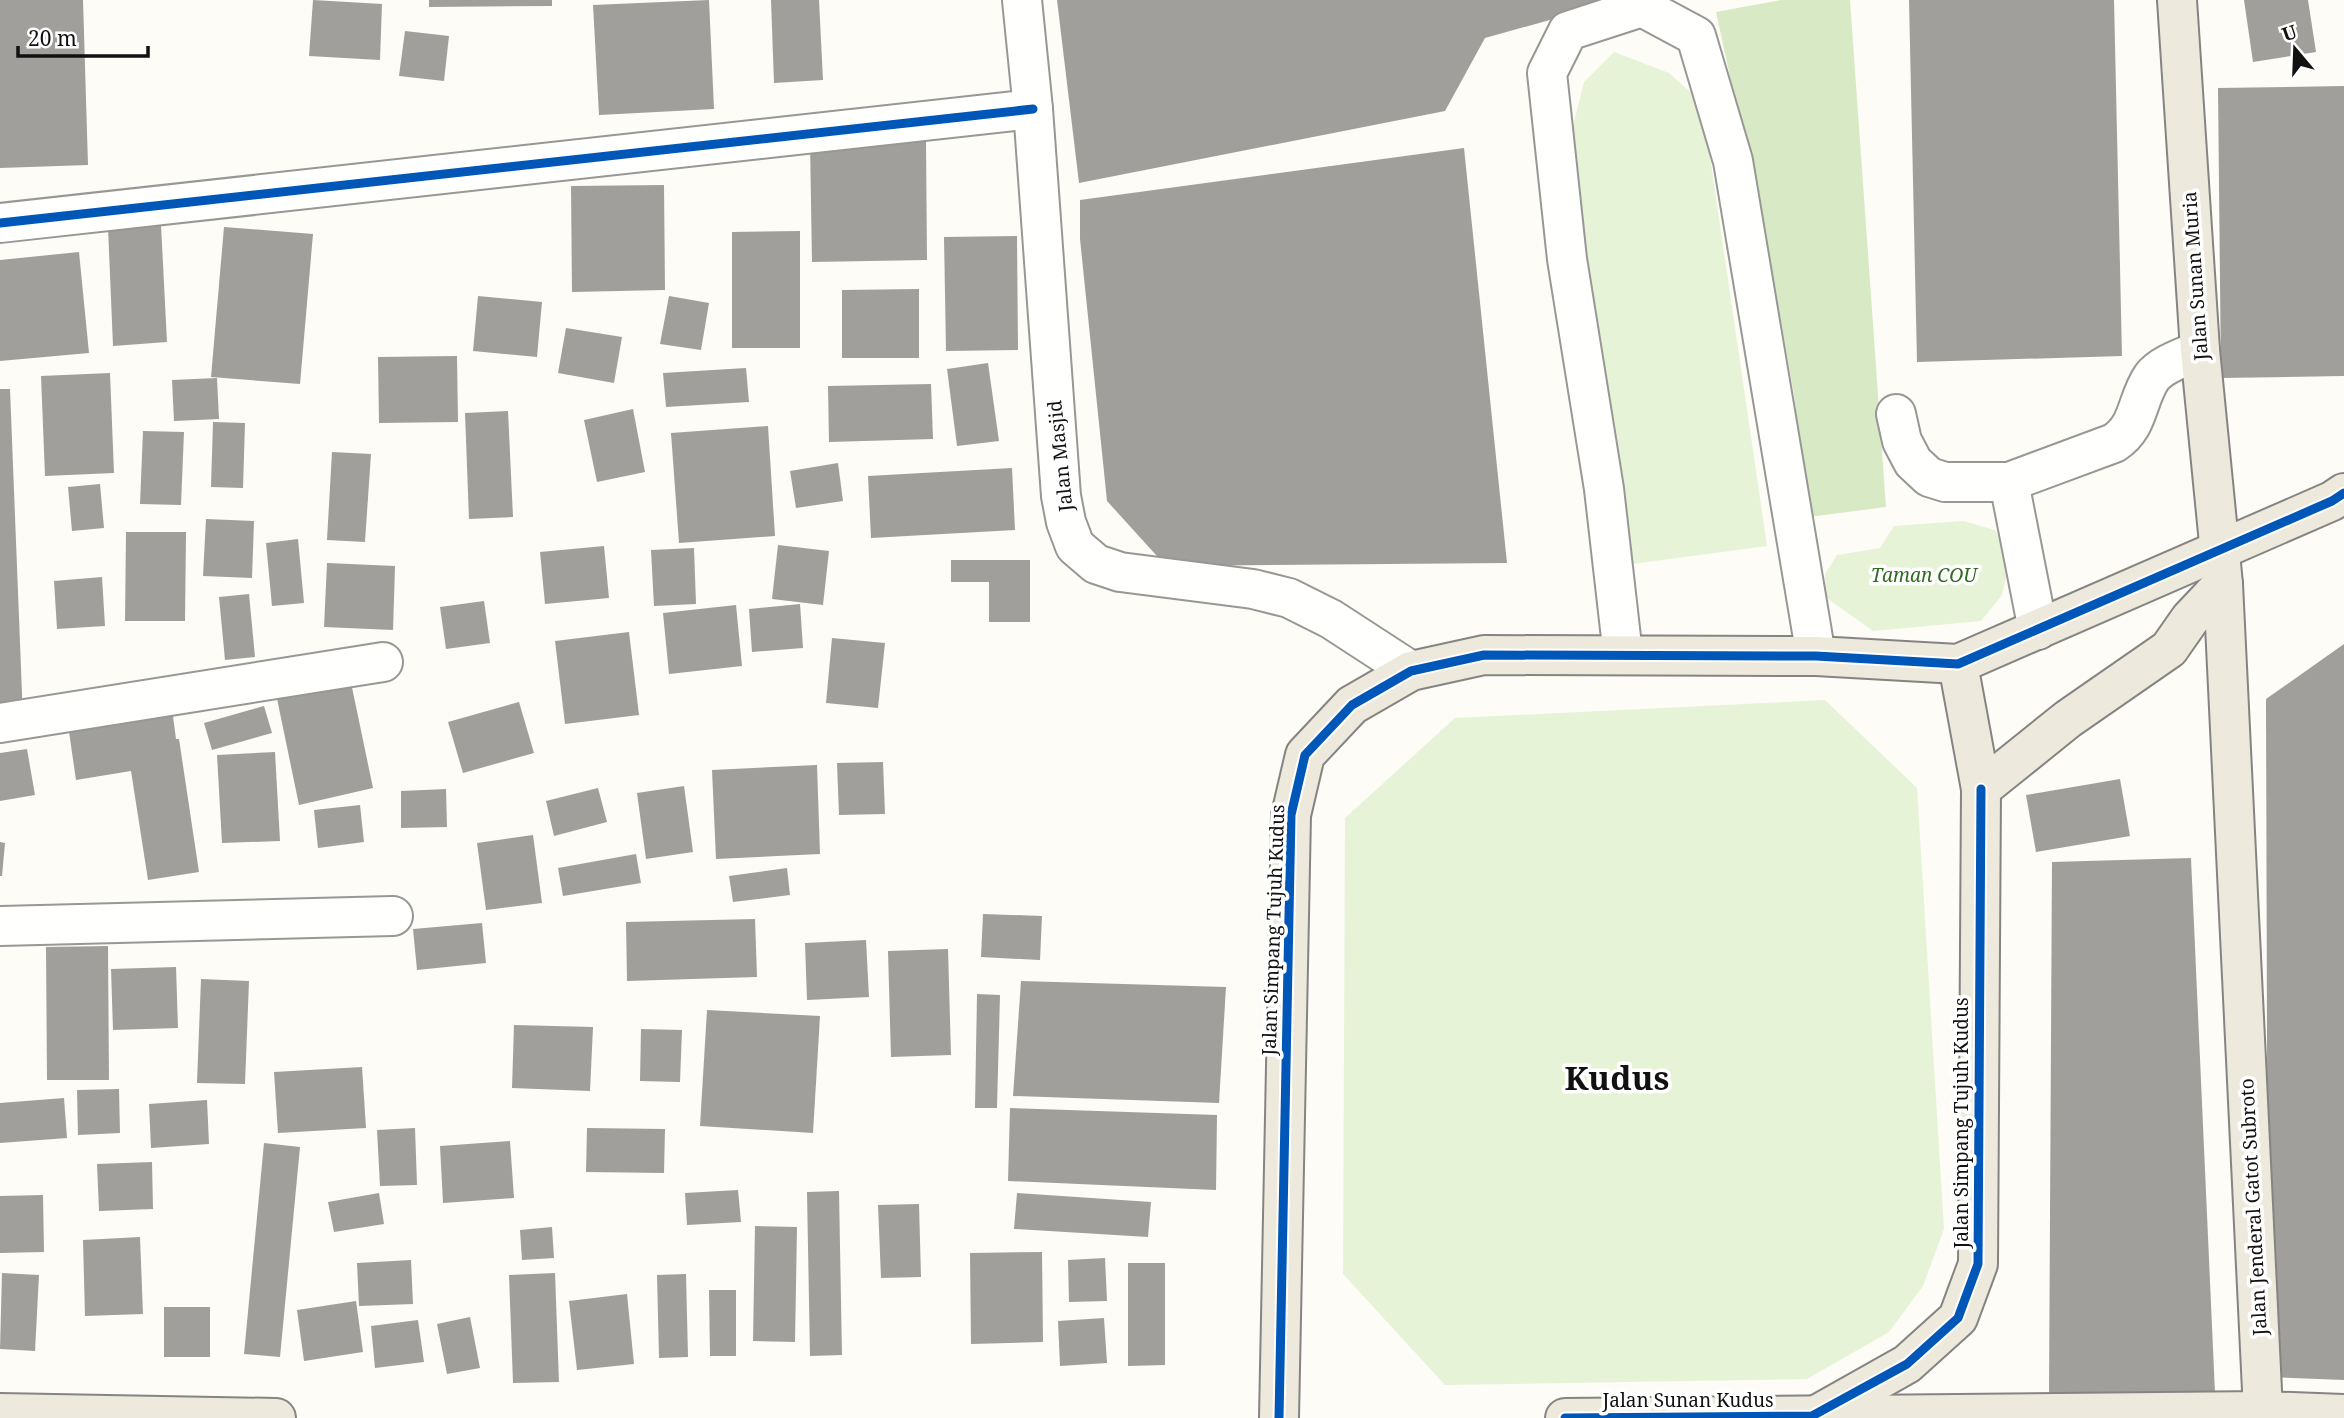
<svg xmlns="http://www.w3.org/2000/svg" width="2344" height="1418" font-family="'Noto Serif',serif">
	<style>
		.green { fill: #e7f3d7 }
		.forest { fill: #d8eac5 }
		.building { fill: #a19f9c }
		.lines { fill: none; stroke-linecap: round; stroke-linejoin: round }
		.minor-casing { stroke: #979795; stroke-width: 42 }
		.major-casing { stroke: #858482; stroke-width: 42 }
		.minor { stroke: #fffffe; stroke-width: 38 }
		.major { stroke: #ede9dc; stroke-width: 38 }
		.cycleway-casing { stroke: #fff; stroke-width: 13 }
		.cycleway { stroke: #0057b8; stroke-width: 9 }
		.labels { text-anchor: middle; stroke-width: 7; stroke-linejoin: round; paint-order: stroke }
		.street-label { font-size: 19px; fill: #111; stroke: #fff }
		.park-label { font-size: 19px; font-style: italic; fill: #2f6b1f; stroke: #fff }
		.town-label { font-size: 33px; font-weight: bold; fill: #111; stroke: #fff }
	</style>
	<rect width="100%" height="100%" fill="#fdfcf7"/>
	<g class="green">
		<path d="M1614,52L1669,73L1702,102L1767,546L1625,565L1569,142L1584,82Z"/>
		<path d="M1963,521L1995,530L2010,561L2002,595L1981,621L1873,631L1824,596L1825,574L1837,555L1880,548L1894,526Z"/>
		<path d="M1825,700L1917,788L1944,1229L1923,1286L1889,1332L1807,1379L1445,1385L1343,1274L1345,818L1455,718Z"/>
	</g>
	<path class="forest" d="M1781,0H1850L1886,507L1809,517L1794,395L1772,270L1716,12Z"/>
	<g class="building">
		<path d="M0,0H83L88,165L0,168Z"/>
		<path d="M313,0L382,4L380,60L309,56Z"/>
		<path d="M429,0H552V6L429,7Z"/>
		<path d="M709,0L714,109L599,115L593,5Z"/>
		<path d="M771,0H819L823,80L774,83Z"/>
		<path d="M1057,0H1618V1L1485,38L1445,111L1079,183Z"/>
		<path d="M1909,0H2114L2122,356L1917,362Z"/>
		<path d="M2244,0H2308L2316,52L2253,62Z"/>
		<path d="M405,31L449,36L444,81L399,76Z"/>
		<path d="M2344,86V376L2221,378L2218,88Z"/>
		<path d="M926,140L927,260L812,262L810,142Z"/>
		<path d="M1464,148L1507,563L1166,566L1107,501L1080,239V200Z"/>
		<path d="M664,185L665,290L572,292L571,186Z"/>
		<path d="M161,225L167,342L113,346L108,227Z"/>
		<path d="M224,227L313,234L300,384L211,377Z"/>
		<path d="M800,231V348H732V232Z"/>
		<path d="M1017,236L1018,350L946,351L944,237Z"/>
		<path d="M79,252L89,353L0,361V260Z"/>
		<path d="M919,289V358H842V290Z"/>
		<path d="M478,296L542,302L537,357L473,351Z"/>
		<path d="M669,296L709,303L701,350L660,344Z"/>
		<path d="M566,328L622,337L614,383L558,373Z"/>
		<path d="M457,356L458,422L379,423L378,357Z"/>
		<path d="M988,363L999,441L957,446L947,369Z"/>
		<path d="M746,368L749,402L666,407L663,373Z"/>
		<path d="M110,373L114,473L45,476L41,376Z"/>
		<path d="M217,378L219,419L174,421L172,380Z"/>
		<path d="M931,384L933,439L829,442L828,386Z"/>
		<path d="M0,389H10L23,719L0,720Z"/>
		<path d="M633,409L645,472L597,482L584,420Z"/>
		<path d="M508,411L513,517L469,519L465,413Z"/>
		<path d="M213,422L245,423L243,488L211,487Z"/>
		<path d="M768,426L775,536L679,543L671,433Z"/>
		<path d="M143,431L184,432L181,505L140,504Z"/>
		<path d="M332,452L371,454L365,542L327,540Z"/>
		<path d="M838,463L843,501L796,508L790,471Z"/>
		<path d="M1012,468L1015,530L871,538L868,476Z"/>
		<path d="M100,484L104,528L72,531L68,487Z"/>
		<path d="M206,519L254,521L252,578L203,576Z"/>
		<path d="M126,532H186L185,621H125Z"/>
		<path d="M298,539L304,603L272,606L266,543Z"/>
		<path d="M778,545L829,551L823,605L772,599Z"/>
		<path d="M604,546L609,598L545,604L540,552Z"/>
		<path d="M694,548L696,604L654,606L651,550Z"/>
		<path d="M951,560H1030V622H989V582H951Z"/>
		<path d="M327,563L395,566L393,630L324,627Z"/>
		<path d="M102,577L105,626L57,629L54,581Z"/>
		<path d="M249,594L255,657L225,660L219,597Z"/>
		<path d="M484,601L490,643L446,649L440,607Z"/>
		<path d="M800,604L803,648L752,652L749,609Z"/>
		<path d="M736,605L742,666L669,674L663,613Z"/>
		<path d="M629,632L639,715L565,724L555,641Z"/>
		<path d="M832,638L885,643L878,708L826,703Z"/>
		<path d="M2344,644V1380L2268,1377L2266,699Z"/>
		<path d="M349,673L373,788L299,805L275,689Z"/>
		<path d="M171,701L176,739H179L199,872L148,880L131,771L76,780L67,718Z"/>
		<path d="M519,702L534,753L463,773L448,722Z"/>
		<path d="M264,706L272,733L212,750L204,723Z"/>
		<path d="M27,749L35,795L0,801V753Z"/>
		<path d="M275,752L280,841L222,843L217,755Z"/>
		<path d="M883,762L885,814L839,815L837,763Z"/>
		<path d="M817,765L820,854L716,859L712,770Z"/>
		<path d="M2120,779L2130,836L2036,852L2026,795Z"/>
		<path d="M684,786L693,852L646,859L637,793Z"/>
		<path d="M598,788L607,822L554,836L546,801Z"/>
		<path d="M446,789L447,827L401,828V791Z"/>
		<path d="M360,805L364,842L318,848L314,810Z"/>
		<path d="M533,835L542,903L486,910L477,843Z"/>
		<path d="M0,842L5,843L2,876H0Z"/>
		<path d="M636,854L641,883L563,896L558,868Z"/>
		<path d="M2191,858L2215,1393H2049L2052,862Z"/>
		<path d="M787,868L790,895L733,902L729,876Z"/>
		<path d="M983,914L1042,916L1040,960L981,957Z"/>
		<path d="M755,919L757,977L627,981L626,922Z"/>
		<path d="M482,923L486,963L417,970L413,929Z"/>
		<path d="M866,940L869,997L807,1000L805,943Z"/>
		<path d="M108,946L109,1080H47L46,947Z"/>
		<path d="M948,949L951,1055L891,1057L888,951Z"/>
		<path d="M176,967L178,1028L113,1030L111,969Z"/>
		<path d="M201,979L249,981L245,1084L197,1083Z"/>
		<path d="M1021,981L1226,987L1219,1103L1013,1096Z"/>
		<path d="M977,994L1000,995L997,1108H975Z"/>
		<path d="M707,1010L820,1016L813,1133L700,1126Z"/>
		<path d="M514,1025L593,1027L590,1091L512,1088Z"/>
		<path d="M641,1029L682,1030L680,1082L640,1081Z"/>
		<path d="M362,1067L366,1128L278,1133L274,1072Z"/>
		<path d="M119,1089L120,1133L78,1135L77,1090Z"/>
		<path d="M64,1098L67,1138L0,1143V1103Z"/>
		<path d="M207,1100L209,1144L151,1148L149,1104Z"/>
		<path d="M1010,1108L1217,1115L1216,1190L1008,1181Z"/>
		<path d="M415,1128L417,1185L380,1186L377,1130Z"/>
		<path d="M587,1128L665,1129L664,1173L586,1172Z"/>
		<path d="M510,1141L514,1198L443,1203L440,1146Z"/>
		<path d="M264,1143L300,1147L280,1357L244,1354Z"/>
		<path d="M152,1162L153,1209L99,1211L97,1164Z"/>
		<path d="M738,1190L741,1222L687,1225L685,1193Z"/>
		<path d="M839,1191L842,1355L810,1356L807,1192Z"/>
		<path d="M379,1193L384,1224L334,1232L328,1202Z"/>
		<path d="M1017,1193L1151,1202L1148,1237L1014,1229Z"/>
		<path d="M43,1195L44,1252L0,1253V1196Z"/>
		<path d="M919,1204L921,1277L881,1278L878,1205Z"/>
		<path d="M755,1226L797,1227L795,1342L753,1341Z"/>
		<path d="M552,1227L554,1258L522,1260L520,1230Z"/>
		<path d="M140,1237L143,1314L85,1316L83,1240Z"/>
		<path d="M1042,1252L1043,1342L971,1344L970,1253Z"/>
		<path d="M1105,1258L1107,1301L1069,1302L1068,1260Z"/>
		<path d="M411,1260L413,1304L359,1306L357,1263Z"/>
		<path d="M1128,1263H1165V1365L1128,1366Z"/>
		<path d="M2,1273L39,1275L35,1351L0,1349Z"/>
		<path d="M555,1273L559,1382L513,1383L509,1275Z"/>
		<path d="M686,1274L688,1357L659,1358L657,1275Z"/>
		<path d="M709,1290H736V1356H710Z"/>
		<path d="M627,1294L634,1364L577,1370L569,1301Z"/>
		<path d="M356,1301L363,1352L304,1361L297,1310Z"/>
		<rect x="164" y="1307" width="46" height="50"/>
		<path d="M470,1317L480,1368L447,1374L437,1324Z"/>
		<path d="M1104,1318L1107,1363L1060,1366L1058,1321Z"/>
		<path d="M418,1320L424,1362L375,1368L371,1326Z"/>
	</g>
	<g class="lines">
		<g class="minor-casing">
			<g id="minor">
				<path d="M1022,0L1033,109L1061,496L1066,522L1075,546L1096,564L1120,572L1253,589L1289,598L1331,619L1411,671"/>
				<path d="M0,223L1033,109"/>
				<path d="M1896,414L1902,441L1913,462L1929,477L1945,482H2009L2114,443C2140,426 2136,400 2152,377C2162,364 2185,357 2200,350"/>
				<path d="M2009,482L2038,630"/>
				<path d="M1623,655L1604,489L1567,259L1547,73L1568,31L1642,7L1696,36L1733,161L1816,656"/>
				<path d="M0,723L383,662"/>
				<path d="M0,926L393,916"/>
			</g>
		</g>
		<g class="major-casing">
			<g id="major">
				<path d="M2177,0L2200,350L2223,584L2263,1411"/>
				<path d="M1981,789L2068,719L2169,649L2190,619L2223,584"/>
				<path d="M0,1413L276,1418"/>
				<path d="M1279,1418L1291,815L1305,755L1352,705L1411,671L1484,655L1816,656L1958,664L2332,501L2344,493"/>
				<path d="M1565,1418L2263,1411L2344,1414"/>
				<path d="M1811,1418L1907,1364L1958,1318L1978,1264L1981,789L1958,664"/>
			</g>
		</g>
		<use href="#minor" class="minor"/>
		<use href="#major" class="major"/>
		<g class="cycleway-casing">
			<g id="cycleway">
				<path d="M0,223L1033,109"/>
				<path d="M1279,1418L1291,815L1305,755L1352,705L1411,671L1484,655L1816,656L1958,664L2332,501L2344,493"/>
				<path d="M1565,1418L1812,1416L1907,1364L1958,1318L1978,1264L1981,789"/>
			</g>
		</g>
		<use href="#cycleway" class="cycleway"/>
	</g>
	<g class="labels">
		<g class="street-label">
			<text transform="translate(2195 276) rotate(-94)" y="7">Jalan Sunan Muria</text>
			<text transform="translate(1060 456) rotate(-96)" y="7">Jalan Masjid</text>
			<text transform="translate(1273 930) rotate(-88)" y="7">Jalan Simpang Tujuh Kudus</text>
			<text transform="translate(1961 1123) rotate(-90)" y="7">Jalan Simpang Tujuh Kudus</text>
			<text transform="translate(2253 1207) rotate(-93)" y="7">Jalan Jenderal Gatot Subroto</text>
			<text x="1688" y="1407">Jalan Sunan Kudus</text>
		</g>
		<g class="park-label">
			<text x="1924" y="582">Taman COU</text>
		</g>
		<g class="town-label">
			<text x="1617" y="1090">Kudus</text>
		</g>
	</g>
	<g transform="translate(2295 49) rotate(341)" stroke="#ffffff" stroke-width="5" paint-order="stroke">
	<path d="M0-5L12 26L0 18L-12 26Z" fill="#111111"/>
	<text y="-10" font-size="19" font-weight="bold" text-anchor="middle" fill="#111111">U</text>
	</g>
	<path d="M18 46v10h130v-10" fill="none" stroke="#111111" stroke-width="3.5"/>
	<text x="28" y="46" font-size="21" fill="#111111" stroke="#ffffff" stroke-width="5" paint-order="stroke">20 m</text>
</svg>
